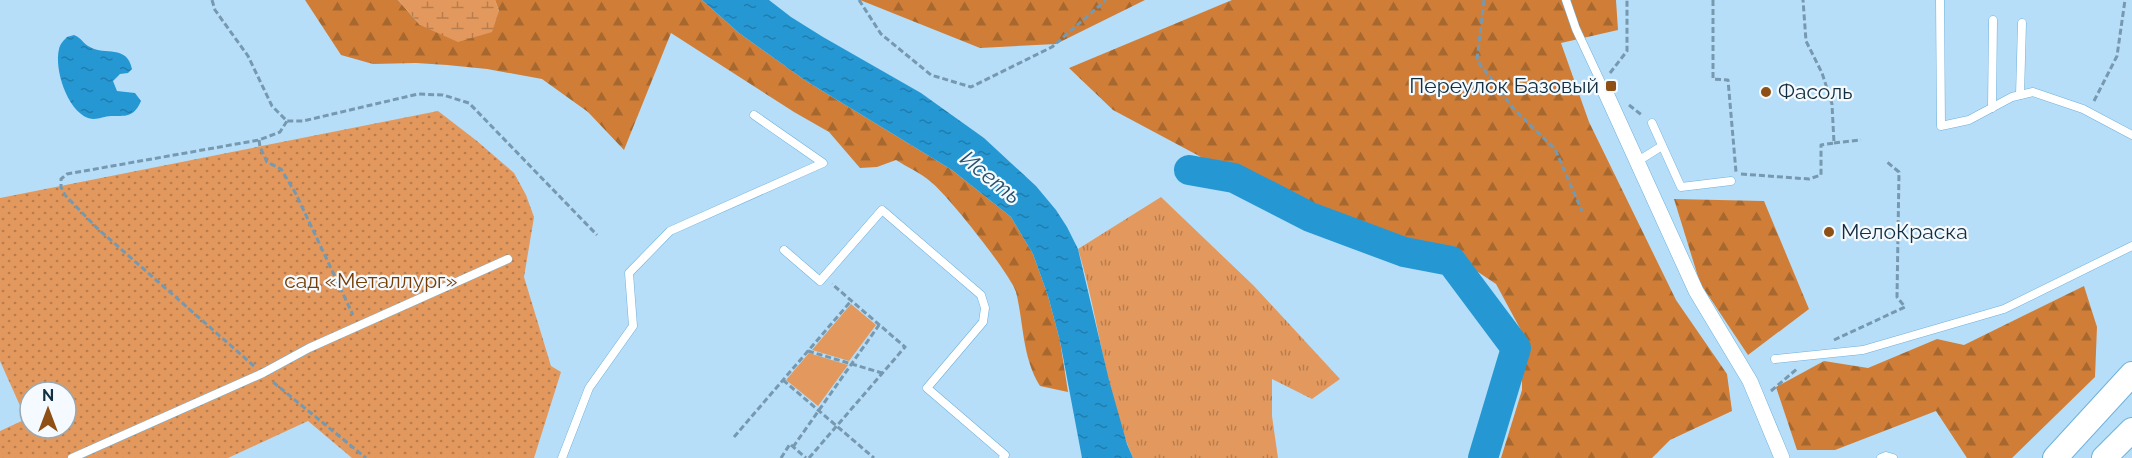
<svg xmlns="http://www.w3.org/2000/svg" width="2132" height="458" font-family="Raleway,sans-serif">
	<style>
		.grass { fill: url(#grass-tufts) }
		.forest { fill: url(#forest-firs) }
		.wetland { fill: url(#wetland-marsh) }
		.park { fill: #e3995e }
		.garden { fill: url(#garden-dots); fill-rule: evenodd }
		.water { fill: url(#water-ripples) }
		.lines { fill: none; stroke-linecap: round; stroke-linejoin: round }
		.river { stroke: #2598d4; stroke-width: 30 }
		.lane-casing { stroke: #6db1dc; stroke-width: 9 }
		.street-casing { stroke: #6db1dc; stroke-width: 16 }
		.primary-casing { stroke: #6db1dc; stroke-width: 26 }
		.path { stroke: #7699b0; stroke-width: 3; stroke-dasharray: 6 3; stroke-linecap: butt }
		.lane { stroke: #fff; stroke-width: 8 }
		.street { stroke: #fff; stroke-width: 15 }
		.primary { stroke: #fff; stroke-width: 24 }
		.poi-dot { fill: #8f5016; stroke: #f4faff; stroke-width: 2 }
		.labels { text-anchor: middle; stroke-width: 4.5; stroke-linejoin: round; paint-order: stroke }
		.poi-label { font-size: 21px; fill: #122e3f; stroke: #f4faff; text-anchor: start }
		.park-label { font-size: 21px; fill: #743e06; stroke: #f4faff }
		.water-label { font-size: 22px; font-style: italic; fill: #27526c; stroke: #f4faff }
	</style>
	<defs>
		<pattern id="grass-tufts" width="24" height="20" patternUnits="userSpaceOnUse" patternTransform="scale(1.5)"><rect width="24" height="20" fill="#e3995e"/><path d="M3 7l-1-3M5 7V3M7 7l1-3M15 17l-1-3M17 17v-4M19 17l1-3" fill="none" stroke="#b77d4f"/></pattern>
		<pattern id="forest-firs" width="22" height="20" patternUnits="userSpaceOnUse" patternTransform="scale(1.5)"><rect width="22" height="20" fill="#d07e37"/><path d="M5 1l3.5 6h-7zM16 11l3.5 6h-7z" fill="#a76830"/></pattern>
		<pattern id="wetland-marsh" width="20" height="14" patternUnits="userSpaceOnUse" patternTransform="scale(1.5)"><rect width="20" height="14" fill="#e3995e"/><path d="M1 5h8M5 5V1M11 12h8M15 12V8" fill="none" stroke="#b77d4f"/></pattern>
		<pattern id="garden-dots" width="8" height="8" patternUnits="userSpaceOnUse" patternTransform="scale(1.5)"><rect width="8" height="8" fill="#e3995e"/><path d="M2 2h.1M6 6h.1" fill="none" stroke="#b77d4f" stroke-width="1.8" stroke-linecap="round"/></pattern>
		<pattern id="water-ripples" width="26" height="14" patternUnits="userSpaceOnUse" patternTransform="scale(1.5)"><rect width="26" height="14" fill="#2598d4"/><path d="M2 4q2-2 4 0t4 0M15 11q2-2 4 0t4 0" fill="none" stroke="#1f7cad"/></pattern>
	</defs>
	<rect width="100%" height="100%" fill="#b7def9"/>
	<path class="grass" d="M1161,197L1254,286L1340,379L1312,399L1272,379V416L1278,458H1133C1105,392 1099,318 1078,249Z"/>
	<g class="forest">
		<path d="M305,0H398L420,25L499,11L495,0H702L739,33L806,81L952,170L1011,217L1033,254L1048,296L1060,341L1068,392L1040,386C1022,357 1024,324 1016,292C1012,276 946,193 931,182C921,173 907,167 896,160L877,167L860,168L829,132L794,112L671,33L624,150L588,112L542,79L487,69L447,65L416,63L373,64L341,55Z"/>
		<path d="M860,0H1145L1056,44L980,48Z"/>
		<path d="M1232,0H1616L1618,30L1561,43L1589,122L1676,300L1727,374L1732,411L1670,440L1652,458H1501L1522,390V332L1496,284L1436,244L1373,245L1303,206L1266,179L1201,157L1113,110L1069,68Z"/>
		<path d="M1674,199L1764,201L1809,309L1748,355L1700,283Z"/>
		<path d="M2084,286L2097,327L2095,377L2012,458H1967L1936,411L1835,450H1797L1776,387L1824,361L1868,368L1937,339L1964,345Z"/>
	</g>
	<path class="wetland" d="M398,0H495L499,11L492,32L458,42L420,25Z"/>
	<g class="park">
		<path d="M851,304L876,325L849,361L812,350Z"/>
		<path d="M809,353L848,365L818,406L786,380Z"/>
	</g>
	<path class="garden" d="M438,111L477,141L514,173L526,195L534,217L524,277L551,366L561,372L534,458H352L308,421L228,458H0V431L26,419L0,361V198ZM30,392H66V428H30Z"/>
	<g class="water">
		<path d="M702,0H769L791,17L823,37L921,93L984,138L1036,186L1056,210L1067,227L1078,249L1109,380L1127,444L1133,458H1082L1060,341L1048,296L1033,254L1011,217L952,170L806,81L739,33Z"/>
		<path d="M74,35C82,38 83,44 90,47C105,56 127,44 132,69L128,73L120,74L113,81L117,91L135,93L141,101C134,117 127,116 111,116C103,116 97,121 88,118C67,110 54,69 59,49C60,44 64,40 67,37Z"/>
	</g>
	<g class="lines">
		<path class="river" d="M1189,170L1234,178L1310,217L1404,252L1451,261L1516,348L1483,458"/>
		<g class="lane-casing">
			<g id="lane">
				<path d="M1566,0L1576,29L1605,91"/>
				<path d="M1940,0L1941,126L1969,120L2012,97L2033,92L2083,109L2132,135"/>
				<path d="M2020,95L2022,23"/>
				<path d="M1992,108L1993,20"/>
				<path d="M1652,123L1681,187L1731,181"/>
				<path d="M1638,161L1662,146"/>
				<path d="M784,250L820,281L882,210L981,295L985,308L983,322L927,388L1005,455L1003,458"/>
				<path d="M1775,359L1863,350L2004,309L2132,246"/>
				<path d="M72,458L263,373L309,348L508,259"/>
				<path d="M562,458L589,388L633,326L629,273L670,231L823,163L754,115"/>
				<path d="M1881,458L1886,456L1893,458"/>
			</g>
		</g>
		<g class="street-casing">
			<path id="street" d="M1605,91L1696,291L1750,381L1782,458"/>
		</g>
		<g class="primary-casing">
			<g id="primary">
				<path d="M2055,458L2132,374"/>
				<path d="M2104,458L2132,430"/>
			</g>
		</g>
		<g class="path">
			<path d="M212,0L215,10L248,56L272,106L287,121H303L418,94L443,95L469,103L597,235"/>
			<path d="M859,0L881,34L931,75L971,87L1052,47L1106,0"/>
			<path d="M1484,0L1477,60L1513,108L1555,149L1582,211"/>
			<path d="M1713,0V79L1728,80L1736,172"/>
			<path d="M1610,73L1627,51V0"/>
			<path d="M2094,101L2117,56L2125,0"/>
			<path d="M1629,105L1643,116"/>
			<path d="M259,140L260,147L267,162L281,169L296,194L353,315"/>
			<path d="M1834,143L1861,140"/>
			<path d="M1741,174L1809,179L1821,175V145L1834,143L1832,104L1822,73L1806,41L1803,0"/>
			<path d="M1834,340L1905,307L1897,297L1899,172L1887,162"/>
			<path d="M808,351L882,373"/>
			<path d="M254,366L97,228L65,195L61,187V179L67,174L259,140L280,132L287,121"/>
			<path d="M783,380L874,458"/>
			<path d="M273,382L366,458"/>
			<path d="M1771,391L1798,368"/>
			<path d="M734,437L851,301"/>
			<path d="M793,447L879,325"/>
			<path d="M781,458L790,444L806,458"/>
			<path d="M809,458L905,347L832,284"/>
		</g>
		<use href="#lane" class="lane"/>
		<use href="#street" class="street"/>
		<use href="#primary" class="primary"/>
	</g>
	<g class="poi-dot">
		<rect x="1605" y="80" width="12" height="12" rx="3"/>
		<circle cx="1766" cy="92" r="6"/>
		<circle cx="1829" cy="232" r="6"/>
	</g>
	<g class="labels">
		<g class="poi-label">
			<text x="1599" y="93" text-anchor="end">Переулок Базовый</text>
			<text x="1778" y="99">Фасоль</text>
			<text x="1841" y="239">МелоКраска</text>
		</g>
		<g class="park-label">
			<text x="371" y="288">сад «Металлург»</text>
		</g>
		<g class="water-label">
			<text transform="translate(991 177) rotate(39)" y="8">Исеть</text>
		</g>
	</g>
	<g transform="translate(48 410)"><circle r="28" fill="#f4faff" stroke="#9aa8b2" stroke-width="1.5"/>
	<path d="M0-4.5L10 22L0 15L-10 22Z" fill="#8f5016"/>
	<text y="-9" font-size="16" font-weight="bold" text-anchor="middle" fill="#122e3f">N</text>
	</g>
</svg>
